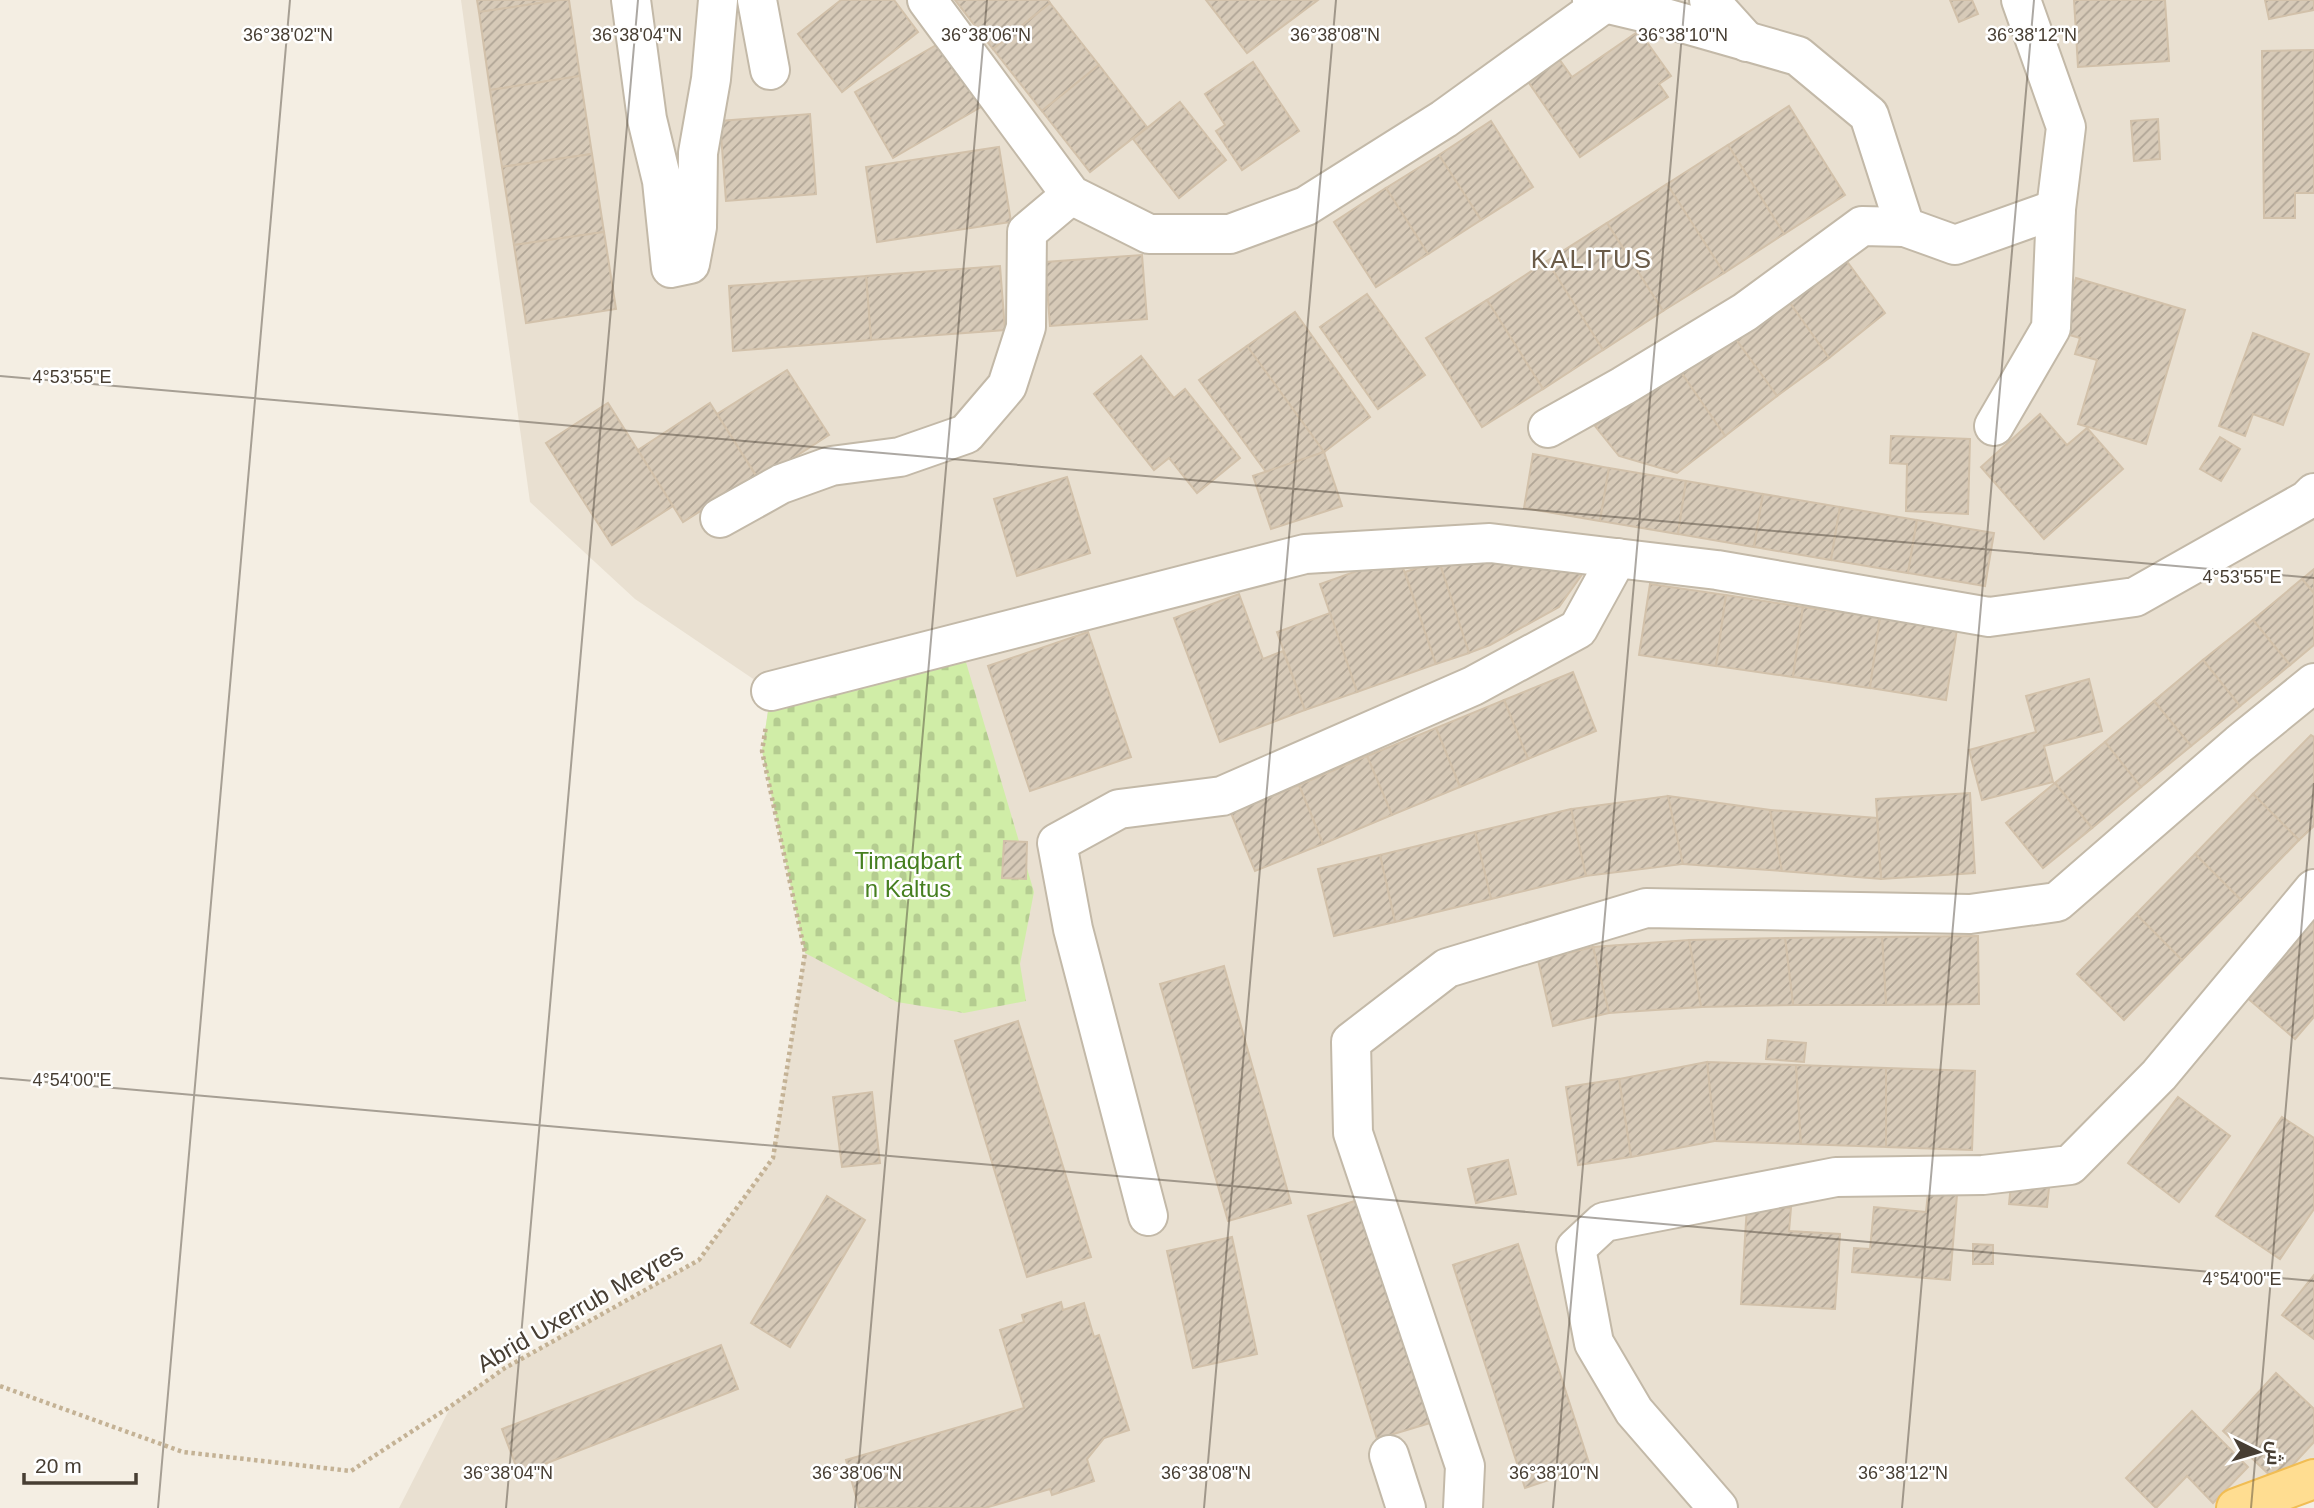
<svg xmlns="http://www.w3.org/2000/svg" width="2314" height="1508" font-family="Arial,Cairo,sans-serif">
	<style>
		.residential { fill: #e9e0d1 }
		.cemetery { fill: url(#cemetery-stones) }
		.building { fill: url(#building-hatch); stroke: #d2c1aa; stroke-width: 2 }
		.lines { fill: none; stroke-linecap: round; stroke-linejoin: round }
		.street-casing { stroke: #c3b9a8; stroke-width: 42 }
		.primary-casing { stroke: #f1bd54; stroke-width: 42 }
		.path { stroke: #c4b295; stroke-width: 4.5; stroke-dasharray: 3.5 3.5; stroke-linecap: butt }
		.street { stroke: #fff; stroke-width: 38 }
		.primary { stroke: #ffdd91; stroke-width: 38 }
		.ticks { fill: none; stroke: #473e33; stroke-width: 2; stroke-opacity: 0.45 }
		.labels { text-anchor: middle; stroke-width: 5; stroke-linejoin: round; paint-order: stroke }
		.park-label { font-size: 24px; fill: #467f20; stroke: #fff }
		.street-label { font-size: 24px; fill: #473e33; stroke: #fff }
		.neighbourhood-label { font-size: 26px; letter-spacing: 2px; fill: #6b5c49; stroke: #fff }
		.ticks-label { font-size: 18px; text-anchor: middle; fill: #473e33; stroke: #fff; stroke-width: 5; stroke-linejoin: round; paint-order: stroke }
	</style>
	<defs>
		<pattern id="cemetery-stones" width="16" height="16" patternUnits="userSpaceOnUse" patternTransform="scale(1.75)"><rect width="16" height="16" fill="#d0eda7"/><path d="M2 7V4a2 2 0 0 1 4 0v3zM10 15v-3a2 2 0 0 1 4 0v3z" fill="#b4cc90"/></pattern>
		<pattern id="building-hatch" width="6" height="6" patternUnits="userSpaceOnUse" patternTransform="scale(1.75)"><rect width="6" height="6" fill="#d7cab8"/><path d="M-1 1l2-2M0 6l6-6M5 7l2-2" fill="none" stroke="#b0a596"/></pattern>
	</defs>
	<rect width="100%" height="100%" fill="#f4eee3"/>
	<path class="residential" d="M461,0H2314V1499L2282,1508H399L451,1406L505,1368L699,1261L773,1158L805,953L762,751L771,691L635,599L530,502Z"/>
	<path class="cemetery" d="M960,642L1034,892L1020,964L1026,1001L964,1013L897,1002L805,953L762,751L771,691Z"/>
	<g class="building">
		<path d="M477,0H560L479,12Z"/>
		<path d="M560,0H569L580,76L490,90L479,12Z"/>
		<path d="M841,0H894L918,32L842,92L798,34Z"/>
		<path d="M955,0H1048L1050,3L993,49Z"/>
		<path d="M1206,0H1318L1247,53Z"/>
		<path d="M1950,0H1972L1978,14L1959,22Z"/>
		<path d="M2074,0H2165L2169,61L2078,67Z"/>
		<path d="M2265,0H2314V10L2269,19Z"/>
		<path d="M1050,3L1099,65L1042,111L993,49Z"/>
		<path d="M1639,31L1671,76L1659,84L1668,97L1580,157L1518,67L1549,45L1572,77Z"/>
		<path d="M943,41L981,107L893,158L855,92Z"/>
		<path d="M2314,50V193H2295V218H2264L2262,51Z"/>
		<path d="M1253,62L1299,131L1242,170L1216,131L1225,125L1205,94Z"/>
		<path d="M1099,65L1147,127L1090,172L1042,111Z"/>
		<path d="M580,76L592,154L502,167L490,90Z"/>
		<path d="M1180,102L1226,160L1179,198L1133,139Z"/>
		<path d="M1789,106L1845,195L1784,234L1728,145Z"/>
		<path d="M810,114L816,194L726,201L720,121Z"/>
		<path d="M2158,119L2160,159L2134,161L2131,121Z"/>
		<path d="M1491,121L1533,187L1481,220L1439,155Z"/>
		<path d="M1728,145L1784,234L1724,273L1667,184Z"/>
		<path d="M999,147L1011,222L877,242L866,167Z"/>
		<path d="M592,154L604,232L514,245L502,167Z"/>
		<path d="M1439,155L1481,220L1428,254L1386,188Z"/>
		<path d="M1667,184L1724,273L1663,311L1607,223Z"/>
		<path d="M1386,188L1428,254L1376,287L1334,222Z"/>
		<path d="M1607,223L1663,311L1603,350L1547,261Z"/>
		<path d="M604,232L616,309L526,323L514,245Z"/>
		<path d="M1142,255L1147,319L1050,326L1045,262Z"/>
		<path d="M1843,256L1885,313L1829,358L1785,296Z"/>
		<path d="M1547,261L1603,350L1543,389L1487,300Z"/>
		<path d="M1000,266L1005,330L871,340L866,276Z"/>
		<path d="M866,276L871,340L733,351L729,286Z"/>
		<path d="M2076,278L2185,310L2146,444L2078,424L2097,360L2075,354L2080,338L2059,332Z"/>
		<path d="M1367,294L1425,375L1378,409L1320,327Z"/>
		<path d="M1785,296L1829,358L1777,396L1732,334Z"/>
		<path d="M1487,300L1543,389L1482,427L1426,338Z"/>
		<path d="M1295,312L1370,417L1324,452L1247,346Z"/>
		<path d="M2253,333L2309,354L2283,425L2253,414L2245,436L2219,426Z"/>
		<path d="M1732,334L1777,396L1725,436L1678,368Z"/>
		<path d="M1247,346L1324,452L1266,472L1199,380Z"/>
		<path d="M1141,356L1174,398L1185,389L1240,458L1197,493L1169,458L1154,470L1094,394Z"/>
		<path d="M1678,368L1725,436L1677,473L1619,456L1595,426Z"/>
		<path d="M787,370L829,435L759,480L717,414Z"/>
		<path d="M608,403L673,506L612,545L546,443Z"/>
		<path d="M710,403L756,476L683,522L638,450Z"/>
		<path d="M2040,414L2067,445L2087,428L2123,469L2044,539L1981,467Z"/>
		<path d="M1891,436L1970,439L1968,514L1906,511L1907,464L1890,463Z"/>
		<path d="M2220,437L2240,449L2221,481L2200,469Z"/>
		<path d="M1324,452L1342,506L1271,529L1253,476Z"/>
		<path d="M1533,454L1609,468L1600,521L1524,508Z"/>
		<path d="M1609,468L1686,481L1678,534L1600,521Z"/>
		<path d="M1067,477L1090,553L1017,576L994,499Z"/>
		<path d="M1686,481L1763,494L1754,547L1678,534Z"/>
		<path d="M1763,494L1840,507L1831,560L1754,547Z"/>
		<path d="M1840,507L1917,520L1908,573L1831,560Z"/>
		<path d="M1917,520L1994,533L1985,586L1908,573Z"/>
		<path d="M1460,554L1583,573L1559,607L1490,645L1469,653L1439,561Z"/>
		<path d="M1399,556L1436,664L1357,692L1320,584Z"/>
		<path d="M1439,561L1469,653L1436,664L1405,572Z"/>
		<path d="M2314,569V593L2302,579Z"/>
		<path d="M2302,579L2314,593V645L2290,665L2253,620Z"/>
		<path d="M1650,584L1726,595L1716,666L1639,655Z"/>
		<path d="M1239,594L1263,659L1283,651L1305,710L1220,742L1174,618Z"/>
		<path d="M1726,595L1803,607L1793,677L1716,666Z"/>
		<path d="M1803,607L1880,617L1870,688L1793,677Z"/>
		<path d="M1330,613L1357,692L1305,710L1277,632Z"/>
		<path d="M1880,617L1957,629L1946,700L1870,688Z"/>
		<path d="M2253,620L2290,665L2240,706L2203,660Z"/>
		<path d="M1088,632L1131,757L1030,791L988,666Z"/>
		<path d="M2203,660L2240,706L2191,746L2154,701Z"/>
		<path d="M1573,672L1596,731L1528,759L1504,700Z"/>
		<path d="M2089,679L2102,731L2044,746L2053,782L1982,800L1969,750L2036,732L2026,696Z"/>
		<path d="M1504,700L1528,759L1460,787L1436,728Z"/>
		<path d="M2154,701L2191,746L2141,787L2105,742Z"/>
		<path d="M1436,728L1460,787L1392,815L1367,756Z"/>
		<path d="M2311,735L2314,737V826L2299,840L2253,794Z"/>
		<path d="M2105,742L2141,787L2092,828L2055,783Z"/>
		<path d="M1367,756L1392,815L1323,844L1299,785Z"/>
		<path d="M2055,783L2092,828L2043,868L2006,823Z"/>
		<path d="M1299,785L1323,844L1255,871L1231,813Z"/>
		<path d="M1970,793L1975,873L1881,879L1876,799Z"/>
		<path d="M2253,794L2299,840L2241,900L2195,854Z"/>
		<path d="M1668,796L1683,864L1586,876L1571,809Z"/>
		<path d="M1668,796L1770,810L1782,871L1683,864Z"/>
		<path d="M1571,809L1586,876L1491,899L1475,832Z"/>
		<path d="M1770,810L1877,818L1881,879L1782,871Z"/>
		<path d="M1475,832L1491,899L1395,922L1380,855Z"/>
		<path d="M1004,841L1027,842L1026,879L1002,878Z"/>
		<path d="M2195,854L2241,900L2182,960L2136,914Z"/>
		<path d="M1380,855L1395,922L1334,936L1318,869Z"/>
		<path d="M2314,900V1017L2295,1039L2238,990Z"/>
		<path d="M2136,914L2182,960L2124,1020L2077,974Z"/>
		<path d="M1978,936L1979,1004L1886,1005L1882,937Z"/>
		<path d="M1882,937L1886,1005H1793L1785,938Z"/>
		<path d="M1785,938L1793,1005L1701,1007L1689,940Z"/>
		<path d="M1689,940L1701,1007L1609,1013L1593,947Z"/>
		<path d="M1593,947L1609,1013L1553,1026L1538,960Z"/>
		<path d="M1224,966L1291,1203L1228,1221L1160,984Z"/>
		<path d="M1018,1021L1091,1257L1027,1277L955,1041Z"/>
		<path d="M1768,1040L1806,1043L1804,1062L1766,1059Z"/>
		<path d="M1707,1062L1796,1065L1801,1144L1715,1141Z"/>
		<path d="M1707,1062L1715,1141L1631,1157L1619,1079Z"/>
		<path d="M1796,1065L1886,1068V1147L1801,1144Z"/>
		<path d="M1886,1068L1975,1071L1972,1150L1886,1147Z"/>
		<path d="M1619,1079L1631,1157L1578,1165L1566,1087Z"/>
		<path d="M872,1092L880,1163L842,1167L833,1097Z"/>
		<path d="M2178,1097L2230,1136L2179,1202L2128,1163Z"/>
		<path d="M2282,1117L2314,1138V1209L2280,1259L2216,1216Z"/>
		<path d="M1508,1160L1516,1194L1476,1203L1468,1169Z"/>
		<path d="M2011,1184L2049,1188L2047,1207L2009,1204Z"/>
		<path d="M1928,1193L1957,1195L1950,1280L1852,1272L1854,1248L1870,1249L1874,1207L1926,1212Z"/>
		<path d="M827,1196L865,1220L790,1347L751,1323Z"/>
		<path d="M1370,1196L1440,1420L1377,1439L1308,1216Z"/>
		<path d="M1747,1205L1791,1208L1789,1231L1840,1234L1835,1309L1741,1304Z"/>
		<path d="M1232,1237L1257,1354L1193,1368L1167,1251Z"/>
		<path d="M1518,1244L1590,1466L1525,1488L1453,1265Z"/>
		<path d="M1973,1244L1993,1245V1264H1973Z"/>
		<path d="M2314,1275V1339L2282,1315Z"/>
		<path d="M1061,1302L1063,1310L1084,1303L1094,1337L1099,1335L1129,1430L1104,1438L1087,1459L1094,1481L1052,1495L1050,1489L985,1508H859L846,1460L1024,1408L1000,1330L1024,1322L1022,1315Z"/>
		<path d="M721,1345L738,1389L519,1474L502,1429Z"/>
		<path d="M2276,1373L2314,1409V1442L2277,1482L2223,1431Z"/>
		<path d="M2192,1411L2248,1467L2213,1503L2187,1476L2156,1508L2126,1478Z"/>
	</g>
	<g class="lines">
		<g class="street-casing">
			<g id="street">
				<path d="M631,0L647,119L662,181L671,268L690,264L697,227L698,153L711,79L718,0"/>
				<path d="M757,0L770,70"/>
				<path d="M927,0L1071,195L1149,234H1230L1306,206L1444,119L1606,2"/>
				<path d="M1592,0L1651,14L1798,56L1869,115L1905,227L1955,245L2056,209"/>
				<path d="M1709,0L1747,42"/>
				<path d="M1994,426L2051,328L2056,209L2066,127L2021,0"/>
				<path d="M1548,428L1623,386L1745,312L1862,226L1905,227"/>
				<path d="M720,518L781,484L831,466L900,457L966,434L1007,386L1026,327L1027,232L1071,195"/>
				<path d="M771,691L1305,554L1490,543L1717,570L1989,617L2135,597L2307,500L2314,493"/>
				<path d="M1148,1216L1073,929L1057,843L1119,809L1222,796L1473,686L1578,629L1617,558"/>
				<path d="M1389,1455L1406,1508"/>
				<path d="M1463,1508L1465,1466L1353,1133L1351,1042L1447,968L1646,908L1970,914L2057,902L2239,744L2314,683"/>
				<path d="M1718,1508L1634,1411L1594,1343L1576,1248L1604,1222L1836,1177L1983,1175L2070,1165L2159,1075L2314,889"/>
			</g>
		</g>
		<g class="primary-casing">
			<path id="primary" d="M2236,1508L2314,1479"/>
		</g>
		<path class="path" d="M0,1386L183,1452L351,1471L451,1406L505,1368L699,1260L773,1158L805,953L762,751L766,726"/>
		<use href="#street" class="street"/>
		<use href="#primary" class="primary"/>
	</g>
	<path class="ticks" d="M0,376L2314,578M0,1078L2314,1281M158,1508L290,0M506,1508L638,0M855,1508L987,0M1204,1508L1336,0M1553,1508L1685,0M1902,1508L2034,0M2251,1508L2314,783"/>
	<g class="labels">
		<g class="park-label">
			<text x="908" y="869">Timaqbart<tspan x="908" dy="28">n Kaltus</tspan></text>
		</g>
		<g class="street-label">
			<text transform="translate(580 1308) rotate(-30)" y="8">Abrid Uxerrub Meɣres</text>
		</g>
		<g class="neighbourhood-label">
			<text x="1592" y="268">KALITUS</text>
		</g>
	</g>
	<g class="ticks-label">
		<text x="288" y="41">36°38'02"N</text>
		<text x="637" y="41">36°38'04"N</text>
		<text x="986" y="41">36°38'06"N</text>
		<text x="1335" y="41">36°38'08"N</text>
		<text x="1683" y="41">36°38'10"N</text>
		<text x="2032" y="41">36°38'12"N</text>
		<text x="72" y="383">4°53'55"E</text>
		<text x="2242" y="583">4°53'55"E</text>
		<text x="72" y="1086">4°54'00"E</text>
		<text x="2242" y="1285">4°54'00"E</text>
		<text x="508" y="1479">36°38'04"N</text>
		<text x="857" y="1479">36°38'06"N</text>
		<text x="1206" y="1479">36°38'08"N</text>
		<text x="1554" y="1479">36°38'10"N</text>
		<text x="1903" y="1479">36°38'12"N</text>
	</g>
	<g transform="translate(2258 1452) rotate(95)" stroke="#ffffff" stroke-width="5" paint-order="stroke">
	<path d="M0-5L12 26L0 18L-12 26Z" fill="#473e33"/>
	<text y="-10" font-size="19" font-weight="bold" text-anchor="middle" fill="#473e33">ش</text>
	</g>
	<path d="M24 1473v10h112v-10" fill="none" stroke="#473e33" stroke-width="3.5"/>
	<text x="35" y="1473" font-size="21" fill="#473e33" stroke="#ffffff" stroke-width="5" paint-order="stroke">20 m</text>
</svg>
